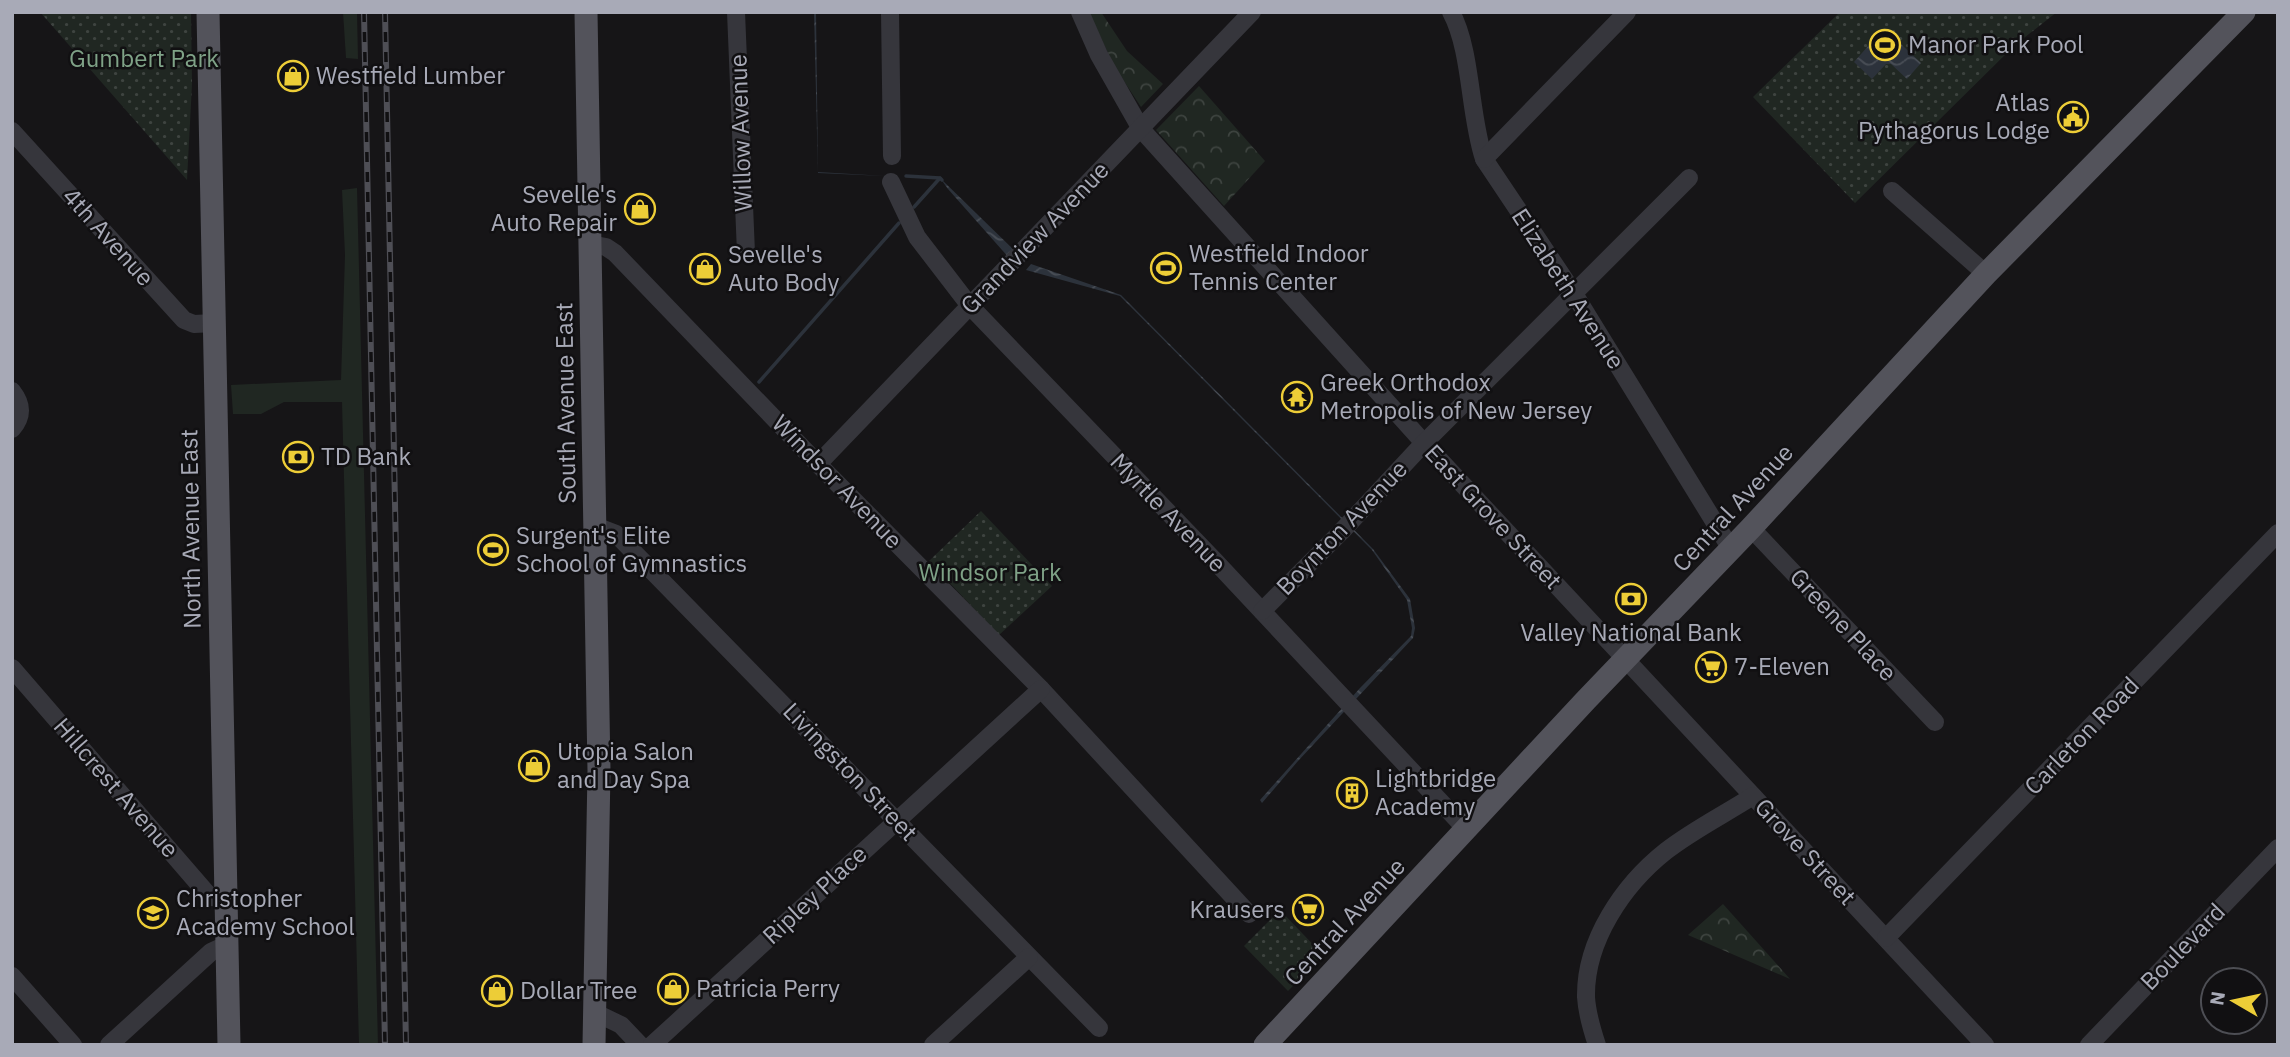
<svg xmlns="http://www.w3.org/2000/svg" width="2290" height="1057" font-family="'IBM Plex Sans',sans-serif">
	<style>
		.green { fill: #202722 }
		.forest { fill: url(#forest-crowns) }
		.park { fill: url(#park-dots) }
		.water { fill: url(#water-waves) }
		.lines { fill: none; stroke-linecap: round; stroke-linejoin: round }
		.stream { stroke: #2c323b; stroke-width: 3.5 }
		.minor { stroke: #36363c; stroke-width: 18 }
		.major { stroke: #53535b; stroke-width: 23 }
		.rail-casing { stroke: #4e4e55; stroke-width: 6 }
		.rail { stroke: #111012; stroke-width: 3.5; stroke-dasharray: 10; stroke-linecap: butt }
		.labels { text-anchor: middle; stroke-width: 5; stroke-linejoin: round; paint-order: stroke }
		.poi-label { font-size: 24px; fill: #a8aab7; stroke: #111012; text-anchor: start }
		.park-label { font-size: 24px; fill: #7fa287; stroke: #111012 }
		.street-label { font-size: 24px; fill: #a8aab7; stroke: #111012 }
	</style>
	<defs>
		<pattern id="forest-crowns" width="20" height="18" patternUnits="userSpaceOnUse" patternTransform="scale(1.75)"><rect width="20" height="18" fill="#202722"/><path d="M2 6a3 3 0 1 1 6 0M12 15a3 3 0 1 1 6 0" fill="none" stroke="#3e4440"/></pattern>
		<pattern id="park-dots" width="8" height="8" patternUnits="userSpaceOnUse" patternTransform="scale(1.75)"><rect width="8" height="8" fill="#202722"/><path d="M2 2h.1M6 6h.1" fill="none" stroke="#3e4440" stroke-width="1.8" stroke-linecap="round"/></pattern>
		<pattern id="water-waves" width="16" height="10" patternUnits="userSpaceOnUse" patternTransform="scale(1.75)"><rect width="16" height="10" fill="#2c323b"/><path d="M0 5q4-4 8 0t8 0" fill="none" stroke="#484d55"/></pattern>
	</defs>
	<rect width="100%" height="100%" fill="#161517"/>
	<g class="green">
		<path d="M343,12H357L358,59L346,58Z"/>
		<path d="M357,188L378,1045H359L342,402H284L261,414H233L231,385L341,380L345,255L342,190Z"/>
	</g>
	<g class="forest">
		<path d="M1089,12H1101L1127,51L1163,84L1141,107L1114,66Z"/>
		<path d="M1199,86L1265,161L1224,206L1156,130Z"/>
		<path d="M1723,904L1790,979L1688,935Z"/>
	</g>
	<g class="park">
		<path d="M40,12H191L192,84L187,180Z"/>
		<path d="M1840,12H2057L2015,45L1855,203L1753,97Z"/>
		<path d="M981,511L1052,586L999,635L929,561Z"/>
		<path d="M1280,910L1323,955L1288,991L1244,946Z"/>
	</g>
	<g class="water">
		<path d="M814,12H816L818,172L885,176L818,173Z"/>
		<path d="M1884,28L1921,63L1907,79L1891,64H1886L1872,79L1854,62Z"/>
		<path d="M940,178L1016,252L1010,259L948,189Z"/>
		<path d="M1031,264L1121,295L1373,549L1410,599L1415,628L1413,638L1298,761L1262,803L1260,800L1360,688L1411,636L1412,628L1407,600L1372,550L1120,296L1026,270Z"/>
	</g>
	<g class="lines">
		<g class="stream">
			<path d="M906,176L940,178L942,180"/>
			<path d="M914,207L940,178"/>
			<path d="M759,382L899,223"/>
		</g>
		<g class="minor">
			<path d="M736,12L746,253"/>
			<path d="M890,12L892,156"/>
			<path d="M1080,12L1099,55L1141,129L1424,443L1985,1045"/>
			<path d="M1451,12C1472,51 1469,114 1484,159L1573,292L1731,549"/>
			<path d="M12,131L184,320L194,324L214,323"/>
			<path d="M1484,159L1627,12"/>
			<path d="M891,182L917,237L970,306L1215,561L1466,829"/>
			<path d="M1892,191L1986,274"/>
			<path d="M590,244L606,247L615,253L818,464L1041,689L1249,914"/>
			<path d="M12,391C23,405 23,416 12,429"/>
			<path d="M818,464L1252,12"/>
			<path d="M595,526L616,534L1099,1028"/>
			<path d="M1751,528L1935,722"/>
			<path d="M1262,611L1341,532L1424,443L1689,178"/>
			<path d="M12,668L210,897L225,898"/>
			<path d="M1886,938L2278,533"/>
			<path d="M12,976L73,1045"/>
			<path d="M596,1013L621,1025L640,1045"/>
			<path d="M109,1045L211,952L226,945"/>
			<path d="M652,1045L1041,689"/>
			<path d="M933,1045L1029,957"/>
			<path d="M1597,1045C1592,1030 1587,1014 1586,997C1585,941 1623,885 1666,851C1693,830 1725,814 1753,796"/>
			<path d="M2089,1045L2278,848"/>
		</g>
		<g class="major">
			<path d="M208,12L229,1045"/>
			<path d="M586,12L599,771L594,1045"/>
			<path d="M1265,1045L1586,700L1751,528L1986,274L2244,12"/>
		</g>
		<g class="rail-casing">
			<g id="rail">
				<path d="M364,12L385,1045"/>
				<path d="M385,12L406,1045"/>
			</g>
		</g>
		<use href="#rail" class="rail"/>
	</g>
	<defs>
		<g id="stadium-ring" transform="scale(1.575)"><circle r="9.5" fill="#111012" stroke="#edcd37" stroke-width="1.5"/><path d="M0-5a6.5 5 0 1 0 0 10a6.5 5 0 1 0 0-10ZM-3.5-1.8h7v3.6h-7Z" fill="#edcd37"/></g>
		<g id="shop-ring" transform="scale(1.575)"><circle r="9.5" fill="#111012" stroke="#edcd37" stroke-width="1.5"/><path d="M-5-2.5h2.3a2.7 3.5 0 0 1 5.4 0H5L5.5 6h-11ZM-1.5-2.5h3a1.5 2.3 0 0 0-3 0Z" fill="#edcd37"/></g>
		<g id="civic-ring" transform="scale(1.575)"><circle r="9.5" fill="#111012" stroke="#edcd37" stroke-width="1.5"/><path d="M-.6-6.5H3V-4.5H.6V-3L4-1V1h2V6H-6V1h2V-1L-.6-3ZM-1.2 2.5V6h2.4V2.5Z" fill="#edcd37"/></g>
		<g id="temple-ring" transform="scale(1.575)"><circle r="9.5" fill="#111012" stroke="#edcd37" stroke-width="1.5"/><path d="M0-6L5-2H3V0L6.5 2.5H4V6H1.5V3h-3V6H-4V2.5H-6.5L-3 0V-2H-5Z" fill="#edcd37"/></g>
		<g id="bank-ring" transform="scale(1.575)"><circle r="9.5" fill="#111012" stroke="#edcd37" stroke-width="1.5"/><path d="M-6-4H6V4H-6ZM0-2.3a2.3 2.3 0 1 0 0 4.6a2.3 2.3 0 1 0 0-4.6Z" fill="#edcd37"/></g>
		<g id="supermarket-ring" transform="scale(1.575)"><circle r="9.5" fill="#111012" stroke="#edcd37" stroke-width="1.5"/><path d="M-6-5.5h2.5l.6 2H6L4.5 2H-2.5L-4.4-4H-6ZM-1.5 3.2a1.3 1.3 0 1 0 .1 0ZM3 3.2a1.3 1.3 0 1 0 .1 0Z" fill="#edcd37"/></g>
		<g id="building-ring" transform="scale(1.575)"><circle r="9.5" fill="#111012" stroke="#edcd37" stroke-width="1.5"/><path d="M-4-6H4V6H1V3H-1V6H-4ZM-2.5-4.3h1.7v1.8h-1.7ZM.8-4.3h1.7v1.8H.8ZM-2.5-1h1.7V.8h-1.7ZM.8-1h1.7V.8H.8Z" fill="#edcd37"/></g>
		<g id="school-ring" transform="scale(1.575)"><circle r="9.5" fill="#111012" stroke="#edcd37" stroke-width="1.5"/><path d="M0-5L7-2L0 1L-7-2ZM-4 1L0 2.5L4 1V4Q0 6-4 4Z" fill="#edcd37"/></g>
	</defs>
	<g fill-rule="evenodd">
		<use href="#stadium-ring" x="1885" y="45"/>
		<use href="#shop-ring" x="293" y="76"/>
		<use href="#civic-ring" x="2073" y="117"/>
		<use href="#shop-ring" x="640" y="209"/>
		<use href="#stadium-ring" x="1166" y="268"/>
		<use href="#shop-ring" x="705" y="269"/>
		<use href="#temple-ring" x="1297" y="397"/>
		<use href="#bank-ring" x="298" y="457"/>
		<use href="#stadium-ring" x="493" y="550"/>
		<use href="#bank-ring" x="1631" y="599"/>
		<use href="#supermarket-ring" x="1711" y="667"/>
		<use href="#shop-ring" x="534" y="766"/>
		<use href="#building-ring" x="1352" y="793"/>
		<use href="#supermarket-ring" x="1308" y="910"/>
		<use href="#school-ring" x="153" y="913"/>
		<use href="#shop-ring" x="673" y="989"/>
		<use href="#shop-ring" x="497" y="991"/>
	</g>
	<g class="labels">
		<g class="poi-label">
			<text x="1908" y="53">Manor Park Pool</text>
			<text x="316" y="84">Westfield Lumber</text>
			<text x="2050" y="111" text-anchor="end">Atlas<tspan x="2050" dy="28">Pythagorus Lodge</tspan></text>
			<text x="617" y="203" text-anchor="end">Sevelle's<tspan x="617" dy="28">Auto Repair</tspan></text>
			<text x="1189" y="262">Westfield Indoor<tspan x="1189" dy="28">Tennis Center</tspan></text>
			<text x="728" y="263">Sevelle's<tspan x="728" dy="28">Auto Body</tspan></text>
			<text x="1320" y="391">Greek Orthodox<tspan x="1320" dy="28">Metropolis of New Jersey</tspan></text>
			<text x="321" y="465">TD Bank</text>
			<text x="516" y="544">Surgent's Elite<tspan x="516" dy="28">School of Gymnastics</tspan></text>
			<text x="1631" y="641" text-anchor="middle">Valley National Bank</text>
			<text x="1734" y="675">7-Eleven</text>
			<text x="557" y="760">Utopia Salon<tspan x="557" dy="28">and Day Spa</tspan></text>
			<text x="1375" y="787">Lightbridge<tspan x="1375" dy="28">Academy</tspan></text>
			<text x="176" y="907">Christopher<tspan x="176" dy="28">Academy School</tspan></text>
			<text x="1285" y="918" text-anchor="end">Krausers</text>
			<text x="696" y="997">Patricia Perry</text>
			<text x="520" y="999">Dollar Tree</text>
		</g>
		<g class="park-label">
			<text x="144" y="67">Gumbert Park</text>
			<text x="990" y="581">Windsor Park</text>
		</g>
		<g class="street-label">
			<text transform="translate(741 133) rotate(-92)" y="8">Willow Avenue</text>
			<text transform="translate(108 237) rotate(48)" y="8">4th Avenue</text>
			<text transform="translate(1035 238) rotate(-46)" y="8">Grandview Avenue</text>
			<text transform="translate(1568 289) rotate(57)" y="8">Elizabeth Avenue</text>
			<text transform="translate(566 403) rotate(-91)" y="8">South Avenue East</text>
			<text transform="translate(837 482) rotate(46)" y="8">Windsor Avenue</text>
			<text transform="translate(1733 508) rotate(-47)" y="8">Central Avenue</text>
			<text transform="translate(1168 513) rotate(46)" y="8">Myrtle Avenue</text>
			<text transform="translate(1493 517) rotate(47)" y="8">East Grove Street</text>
			<text transform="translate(1342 528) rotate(-46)" y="8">Boynton Avenue</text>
			<text transform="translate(191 529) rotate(-91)" y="8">North Avenue East</text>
			<text transform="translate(1843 625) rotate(47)" y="8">Greene Place</text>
			<text transform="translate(2082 736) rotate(-46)" y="8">Carleton Road</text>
			<text transform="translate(850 772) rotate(46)" y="8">Livingston Street</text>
			<text transform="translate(116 788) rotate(49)" y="8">Hillcrest Avenue</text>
			<text transform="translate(1805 852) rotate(47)" y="8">Grove Street</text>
			<text transform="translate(815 895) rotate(-43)" y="8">Ripley Place</text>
			<text transform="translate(1345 922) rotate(-47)" y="8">Central Avenue</text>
			<text transform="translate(2183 947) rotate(-46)" y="8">Boulevard</text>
		</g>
	</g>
	<rect width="2290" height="1057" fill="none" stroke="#a8aab7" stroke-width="28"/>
	<g transform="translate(2234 1001) rotate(279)"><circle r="33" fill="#111012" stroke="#4d4e54" stroke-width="2"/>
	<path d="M0-5L12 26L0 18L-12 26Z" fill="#edcd37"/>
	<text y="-10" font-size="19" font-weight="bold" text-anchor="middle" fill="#a8aab7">N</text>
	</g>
</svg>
